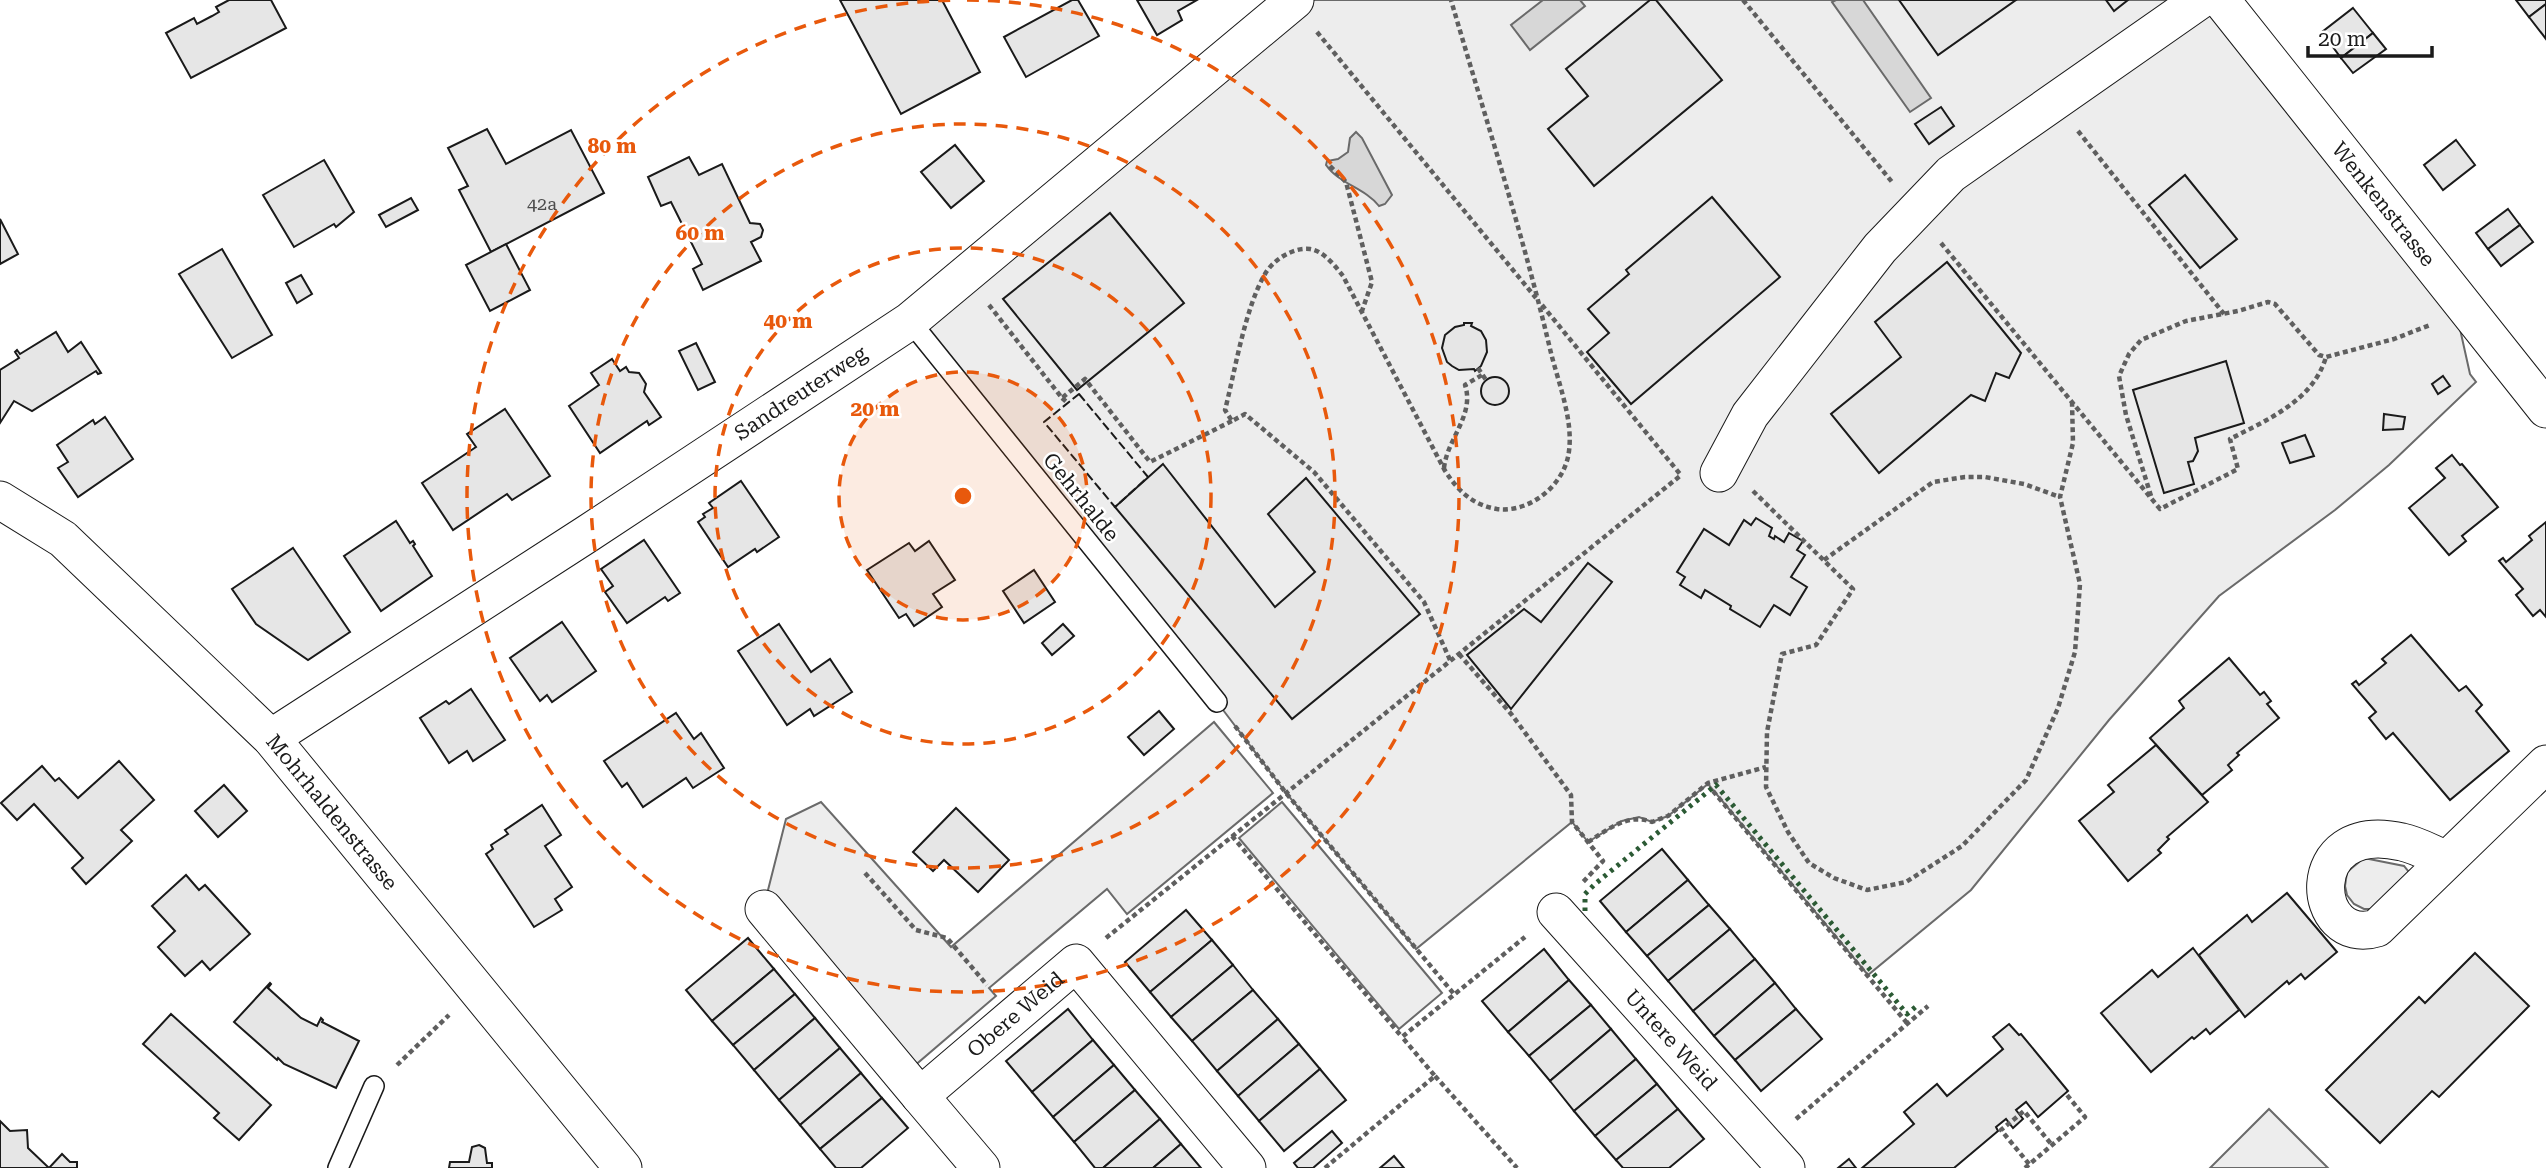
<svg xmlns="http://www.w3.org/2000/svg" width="2546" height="1168" font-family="'Roboto Serif',serif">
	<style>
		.built { fill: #ededed; stroke: #6a6a6a; stroke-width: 2 }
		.water { fill: #d7d7d7; stroke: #6a6a6a; stroke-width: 2 }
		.building { fill: #e6e6e6; stroke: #1a1a1a; stroke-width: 2 }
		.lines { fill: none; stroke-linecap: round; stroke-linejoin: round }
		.service-casing { stroke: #1a1a1a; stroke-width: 22 }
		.minor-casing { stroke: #1a1a1a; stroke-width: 39 }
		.path { stroke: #5f5f5f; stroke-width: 4.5; stroke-dasharray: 5 3.5; stroke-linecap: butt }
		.service { stroke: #fff; stroke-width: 19 }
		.minor { stroke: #fff; stroke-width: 37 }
		.hedge { stroke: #2b5a34; stroke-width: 5; stroke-dasharray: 3.5 5; stroke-linecap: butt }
		.fence { stroke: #1a1a1a; stroke-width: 2; stroke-dasharray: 9 3.5; stroke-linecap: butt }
		.ring { fill: none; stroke: #e8590c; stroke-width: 3.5; stroke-dasharray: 12 9 }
		.labels { text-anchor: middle; stroke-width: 5; stroke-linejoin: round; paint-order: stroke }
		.number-label { font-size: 18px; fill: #4d4d4d }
		.street-label { font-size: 21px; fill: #1a1a1a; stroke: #fff }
		.centre { fill: #e8590c; stroke: #fff; stroke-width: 3.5 }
		.ring-label { font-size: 21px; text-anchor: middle; font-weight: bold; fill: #e8590c; stroke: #fff; stroke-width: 5; stroke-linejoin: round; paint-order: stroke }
	</style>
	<rect width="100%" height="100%" fill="#fff"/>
	<g class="built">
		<path d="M1295,0H2221L2452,293L2470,374L2476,382L2389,465L2335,510L2219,596L2109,720L1971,890L1868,975L1708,784L1668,816L1652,822L1639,817L1622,821L1588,842L1572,822L1416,949L1286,793L1217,702L910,321Z"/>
		<path d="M1214,722L1273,793L1127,914L1107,889L989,988L996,996L913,1067L767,894L786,819L821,802L951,947Z"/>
		<path d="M1282,802L1442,993L1399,1029L1239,838Z"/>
		<path d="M2364,858L2404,866L2408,871L2409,877L2372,909H2364L2354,904L2347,895L2345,886L2347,872Z"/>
		<path d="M2269,1109L2328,1168H2210Z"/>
	</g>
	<g class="water">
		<path d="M1543,0H1580L1585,6L1530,50L1511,25Z"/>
		<path d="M1836,0H1863L1931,98L1910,112L1832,2Z"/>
		<path d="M1356,132L1362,138L1392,195L1385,204L1379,206C1365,188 1339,184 1326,165L1327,161L1338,159L1348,152L1350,138Z"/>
	</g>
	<g class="building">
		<path d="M229,0H271L286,28L191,78L166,33L194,18L197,24L212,16L219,12L216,7Z"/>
		<path d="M840,0H942L980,72L901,114Z"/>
		<path d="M1072,0H1078L1099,36L1026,77L1004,37Z"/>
		<path d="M1137,0H1197L1178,11L1182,20L1157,35Z"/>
		<path d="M1650,0H1656L1722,80L1594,186L1548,129L1588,96L1566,69Z"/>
		<path d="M1899,0H2016L1938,55Z"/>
		<path d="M2106,0H2128L2114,11Z"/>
		<path d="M2516,0H2546V4L2529,17Z"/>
		<path d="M2546,4V39L2529,17Z"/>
		<path d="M2353,8L2373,33L2341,58L2322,32Z"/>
		<path d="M2373,33L2386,49L2353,73L2341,58Z"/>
		<path d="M1941,107L1954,126L1929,144L1915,124Z"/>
		<path d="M487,129L506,164L571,130L604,193L491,252L459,190L468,186L448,148Z"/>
		<path d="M2456,140L2475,165L2443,190L2424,165Z"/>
		<path d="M955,145L984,181L951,208L921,172Z"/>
		<path d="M689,157L699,175L722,164L750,223L760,224L763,230L761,237L751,242L761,261L703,290L693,269L702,264L671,202L661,206L648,177Z"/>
		<path d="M324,160L354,212L336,227L334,224L294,247L263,195Z"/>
		<path d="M2185,175L2237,239L2200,268L2149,205Z"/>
		<path d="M1712,197L1780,277L1631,404L1587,352L1609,333L1588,309L1629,274L1626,270Z"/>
		<path d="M411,198L418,210L386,227L379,215Z"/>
		<path d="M2508,209L2520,225L2488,249L2476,233Z"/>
		<path d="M1110,213L1184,303L1077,390L1003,299Z"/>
		<path d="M0,219L18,254L0,264Z"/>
		<path d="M2520,225L2533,242L2501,266L2488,249Z"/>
		<path d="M506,244L530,290L490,311L466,265Z"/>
		<path d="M222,249L272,335L232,358L179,274Z"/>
		<path d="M1947,262L2021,353L2009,378L1996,373L1985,401L1971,395L1879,473L1831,414L1901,357L1875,322Z"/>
		<path d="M301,275L312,294L297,303L286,283Z"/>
		<path d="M1464,323H1472L1471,326L1481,331L1486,340L1487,352L1481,366L1475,371L1474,369L1459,370L1452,366L1447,362L1442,348L1445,335L1455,327L1464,325Z"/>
		<path d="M56,332L68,352L81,342L101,373L98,374L96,371L32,411L14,401L0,423V370L19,358L15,352L17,350L20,354Z"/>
		<path d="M696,343L715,382L698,390L679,351Z"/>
		<path d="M612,359L620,371L626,367L629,372L639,373L646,384L644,392L661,417L649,425L647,421L600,453L569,406L599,385L591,373Z"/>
		<path d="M2226,361L2244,423L2195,438L2198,451L2193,461L2188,462L2194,484L2164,493L2133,390Z"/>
		<path d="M2443,376L2450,386L2438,394L2432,384Z"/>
		<circle cx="1495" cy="391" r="14"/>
		<path d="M505,409L550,476L512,500L507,494L453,530L422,483L476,447L467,434Z"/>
		<path d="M2384,414L2405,417L2403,429L2383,430Z"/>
		<path d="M105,417L133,459L78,497L58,468L68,462L57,445L93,420L95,424Z"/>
		<path d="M2305,435L2314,456L2290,463L2282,443Z"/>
		<path d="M2452,455L2460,465L2462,464L2498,507L2462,536L2466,541L2449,555L2409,508L2445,478L2436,468Z"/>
		<path d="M1163,464L1275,607L1315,572L1268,514L1306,478L1420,614L1292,719L1115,507Z"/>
		<path d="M741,481L779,537L757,552L755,549L728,567L698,522L705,517L703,514L713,508L709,503Z"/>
		<path d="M1756,518L1772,528L1769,536L1774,539L1775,536L1784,542L1789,533L1803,541L1797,550L1805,555L1791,577L1807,587L1790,615L1774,605L1760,627L1730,609L1731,606L1705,590L1701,598L1680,585L1685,577L1677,572L1704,529L1729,545L1744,520L1751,525Z"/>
		<path d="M396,521L410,543L413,541L415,544L413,546L432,576L381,611L344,556Z"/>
		<path d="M2546,522V617L2540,610L2533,616L2516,595L2523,589L2499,561L2503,558L2506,562L2532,540L2529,536Z"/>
		<path d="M644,540L680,593L668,601L665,597L627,623L605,592L613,586L601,569Z"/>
		<path d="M929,541L955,580L933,594L942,607L914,626L906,614L899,618L867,570L909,543L915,551Z"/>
		<path d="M293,548L350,632L308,660L256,624L232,589Z"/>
		<path d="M1588,563L1612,582L1511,709L1467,655L1524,609L1541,622Z"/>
		<path d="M1034,570L1055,602L1024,623L1003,591Z"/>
		<path d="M562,622L596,671L552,702L547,695L540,701L510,658Z"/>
		<path d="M779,624L811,672L830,659L852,692L814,716L810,709L787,725L738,651Z"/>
		<path d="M1063,624L1074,636L1052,655L1042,643Z"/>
		<path d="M2411,635L2459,691L2466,686L2482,705L2476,711L2509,751L2450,800L2393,733L2386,739L2369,718L2376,712L2352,684L2356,681L2359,685L2386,663L2382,659Z"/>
		<path d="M2229,658L2260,695L2264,692L2271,701L2267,704L2279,718L2237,753L2239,755L2228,765L2232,770L2202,795L2150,738L2184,708L2179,701Z"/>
		<path d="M471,689L505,740L473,761L467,751L449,763L420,718L446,701L449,704Z"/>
		<path d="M1159,711L1174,729L1144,755L1128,737Z"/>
		<path d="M676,713L694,739L701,733L724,768L693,788L686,778L643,807L627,783L622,787L604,761Z"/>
		<path d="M2156,745L2208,802L2167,837L2169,839L2158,850L2161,853L2128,881L2079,821L2114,792L2108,785Z"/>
		<path d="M119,761L154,800L121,830L132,841L86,884L72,868L83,858L34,804L17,820L1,803L42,766L55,781L59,778L78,798Z"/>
		<path d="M224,785L247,811L218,837L195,811Z"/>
		<path d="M542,805L561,835L545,846L572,887L555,899L562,910L534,927L486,854L493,849L491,845L508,834L505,830Z"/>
		<path d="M956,808L1009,860L978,892L944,860L933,871L913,852Z"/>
		<path d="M1662,849L1688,880L1626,932L1600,901Z"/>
		<path d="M186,875L199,890L205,885L250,934L210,970L202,961L185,976L158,947L175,931L152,906Z"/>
		<path d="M1688,880L1709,905L1647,956L1626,932Z"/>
		<path d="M2287,893L2337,952L2305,979L2301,974L2289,984L2287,981L2245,1017L2199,955L2247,915L2252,922Z"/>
		<path d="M1709,905L1730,929L1668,981L1647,956Z"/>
		<path d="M1186,910L1212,940L1150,992L1125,962Z"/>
		<path d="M1730,929L1755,959L1693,1011L1668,981Z"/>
		<path d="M748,938L774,969L712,1021L686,990Z"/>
		<path d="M1212,940L1233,965L1171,1017L1150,992Z"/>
		<path d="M2193,948L2239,1010L2210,1034L2206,1029L2194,1039L2192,1037L2151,1072L2101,1013L2152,970L2158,977Z"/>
		<path d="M1544,949L1569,980L1508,1032L1482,1001Z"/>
		<path d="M2475,953L2529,1006L2439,1097L2432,1091L2380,1143L2326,1090L2419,997L2425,1003Z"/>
		<path d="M1755,959L1775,983L1714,1036L1693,1011Z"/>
		<path d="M1233,965L1253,990L1192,1041L1171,1017Z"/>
		<path d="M774,969L795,994L733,1045L712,1021Z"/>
		<path d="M1569,980L1591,1005L1529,1056L1508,1032Z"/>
		<path d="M270,983L271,984L268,988L301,1018L317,1026L321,1018L323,1020L322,1022L359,1041L336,1088L284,1064L278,1058L277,1060L234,1022Z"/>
		<path d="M1775,983L1796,1009L1735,1060L1714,1036Z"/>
		<path d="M1253,990L1278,1019L1217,1071L1192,1041Z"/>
		<path d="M795,994L815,1018L754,1070L733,1045Z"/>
		<path d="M1591,1005L1611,1029L1550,1081L1529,1056Z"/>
		<path d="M1068,1009L1093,1040L1032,1092L1006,1061Z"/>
		<path d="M1796,1009L1822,1039L1761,1091L1735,1060Z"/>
		<path d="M171,1014L271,1105L239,1140L214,1118L219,1113L143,1044Z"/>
		<path d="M815,1018L840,1048L779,1100L754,1070Z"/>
		<path d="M1278,1019L1299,1044L1238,1096L1217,1071Z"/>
		<path d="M2009,1024L2019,1035L2021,1034L2068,1091L2038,1117L2026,1102L2016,1110L2023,1119L2013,1128L2006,1119L1996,1127L1998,1131L1954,1168H1862L1914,1124L1904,1112L1937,1084L1947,1096L2003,1049L1993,1037Z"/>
		<path d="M1611,1029L1636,1059L1574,1111L1550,1081Z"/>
		<path d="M1093,1040L1114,1065L1053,1117L1032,1092Z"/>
		<path d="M1299,1044L1320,1069L1259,1121L1238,1096Z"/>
		<path d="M840,1048L861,1073L800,1125L779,1100Z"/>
		<path d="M1636,1059L1657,1084L1595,1136L1574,1111Z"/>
		<path d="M1114,1065L1135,1090L1074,1142L1053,1117Z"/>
		<path d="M1320,1069L1346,1100L1284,1151L1259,1121Z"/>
		<path d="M861,1073L882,1098L820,1149L800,1125Z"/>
		<path d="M1657,1084L1678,1109L1616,1160L1595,1136Z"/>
		<path d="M1135,1090L1160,1119L1103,1168H1095L1074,1142Z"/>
		<path d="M882,1098L908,1128L861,1168H836L820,1149Z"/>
		<path d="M1678,1109L1704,1139L1669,1168H1623L1616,1160Z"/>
		<path d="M1160,1119L1181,1144L1153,1168H1103Z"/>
		<path d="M0,1121L10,1131L27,1130L28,1148L49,1168L62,1154L70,1162H77V1168H0Z"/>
		<path d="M1332,1131L1342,1143L1313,1168H1298L1294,1163Z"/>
		<path d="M1181,1144L1201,1168H1153Z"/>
		<path d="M479,1145L485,1148L487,1163H492V1168H449L450,1162H469L472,1147Z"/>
		<path d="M1394,1156L1404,1168H1380Z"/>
		<path d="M1849,1159L1856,1168H1838Z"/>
	</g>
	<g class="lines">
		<g class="service-casing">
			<g id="service">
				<path d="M910,321L1217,702"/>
				<path d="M338,1168L374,1086"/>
			</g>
		</g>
		<g class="minor-casing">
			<g id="minor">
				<path id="s1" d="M2221,0L2546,409"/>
				<path d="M1719,473L1750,415L1880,248L1951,174L2200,0"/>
				<path id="s2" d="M0,500L63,539L271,738L623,1168"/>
				<path id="s3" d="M271,738L587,534L910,321L1295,0"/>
				<path d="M2447,860C2432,854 2417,845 2402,842C2299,818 2310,949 2377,928L2546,764"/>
				<path d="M764,909L920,1096"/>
				<path id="s4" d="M1556,912L1786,1168"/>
				<path id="s5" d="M981,1168L920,1096L1076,963L1247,1168"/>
			</g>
		</g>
		<g class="path">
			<path d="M1743,0L1892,182"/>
			<path d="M1317,32L1536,298"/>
			<path d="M2078,131L2224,314"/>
			<path d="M1330,166L1346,182L1372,282L1362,311"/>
			<path d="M1941,243L2160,509L2238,469L2230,439C2267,420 2313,401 2326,357"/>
			<path d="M989,305L1062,398L1085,379L1150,462L1232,421"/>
			<path d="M1542,305L1680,474"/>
			<path d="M1478,368L1486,380"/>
			<path d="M1062,398L1068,403"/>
			<path d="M1444,468C1447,439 1475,415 1465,385L1482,375"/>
			<path d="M1753,491L1853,589L1816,645L1782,654L1767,732L1766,787L1788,832L1809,863L1834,878L1867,890L1906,882L1962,846L2026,780L2058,708L2075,652L2080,584L2060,497L2073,443L2072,401"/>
			<path d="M2151,496L2126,415L2119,376L2129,354L2141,340L2186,321L2238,311L2268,302L2275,304L2319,355L2326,357L2394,339L2430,325"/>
			<path d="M1824,560L1933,482L1965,477H1985L2024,484L2060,497"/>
			<path d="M1459,654L1512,715L1571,795L1572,822L1603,861L1582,883"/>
			<path d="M1450,660L1424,602L1314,472L1245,414L1232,421L1225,410C1235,371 1245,308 1265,274C1273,260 1293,247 1310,249C1324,251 1335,266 1343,276L1444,469C1457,490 1472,505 1497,509C1528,513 1561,488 1568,457C1575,424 1559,385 1551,353C1523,234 1485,117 1451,0"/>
			<path d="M1235,726L1286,793L1454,994"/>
			<path d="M1713,791L1907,1023"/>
			<path d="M1232,836L1402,1037"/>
			<path d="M1588,842C1609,829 1627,813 1652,822L1668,816L1708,783L1766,767"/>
			<path d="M865,873L916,930L947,938L987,985"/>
			<path d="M1106,938L1680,476"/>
			<path d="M397,1065L449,1015"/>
			<path d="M1435,1076L1517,1168"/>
			<path d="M1796,1119L1928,1006"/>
			<path d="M2029,1164L2001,1130L2024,1111L2052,1145"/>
			<path d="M1325,1168L1435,1076L1402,1037L1525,937"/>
			<path d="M2025,1168L2085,1117L2067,1095"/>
		</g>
		<use href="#service" class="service"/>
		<use href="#minor" class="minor"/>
		<path class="hedge" d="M1585,911V894L1595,884L1716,785L1907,1014L1919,1004"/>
		<path class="fence" d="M1079,394L1148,477L1115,507L1044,422Z"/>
	</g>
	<circle cx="963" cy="496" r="124" fill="#e8590c" fill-opacity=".12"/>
	<g class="ring">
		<circle cx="963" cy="496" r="124"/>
		<circle cx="963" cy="496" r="248"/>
		<circle cx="963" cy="496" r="372"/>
		<path d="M967 0A496 496 0 1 1 959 0"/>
	</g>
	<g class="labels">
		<g class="number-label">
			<text x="542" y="210">42a</text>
		</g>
		<g class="street-label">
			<text dy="7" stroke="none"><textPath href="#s1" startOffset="261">Wenkenstrasse</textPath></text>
			<text dy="7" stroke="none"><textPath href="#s3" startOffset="632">Sandreuterweg</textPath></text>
			<text transform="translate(1081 497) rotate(51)" y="7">Gehrhalde</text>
			<text dy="7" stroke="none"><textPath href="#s2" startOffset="458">Mohrhaldenstrasse</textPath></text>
			<text dy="7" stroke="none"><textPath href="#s5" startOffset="220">Obere Weid</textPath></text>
			<text dy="7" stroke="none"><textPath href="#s4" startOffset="172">Untere Weid</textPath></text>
		</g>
	</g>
	<circle cx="963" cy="496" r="10" class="centre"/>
	<g class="ring-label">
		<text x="612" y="153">80 m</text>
		<text x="700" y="240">60 m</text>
		<text x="788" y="328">40 m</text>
		<text x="875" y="416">20 m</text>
	</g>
	<path d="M2308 46v10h124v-10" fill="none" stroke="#1a1a1a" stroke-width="3.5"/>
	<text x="2318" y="46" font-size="21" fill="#1a1a1a" stroke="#ffffff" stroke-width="5" paint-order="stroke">20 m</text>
</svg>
